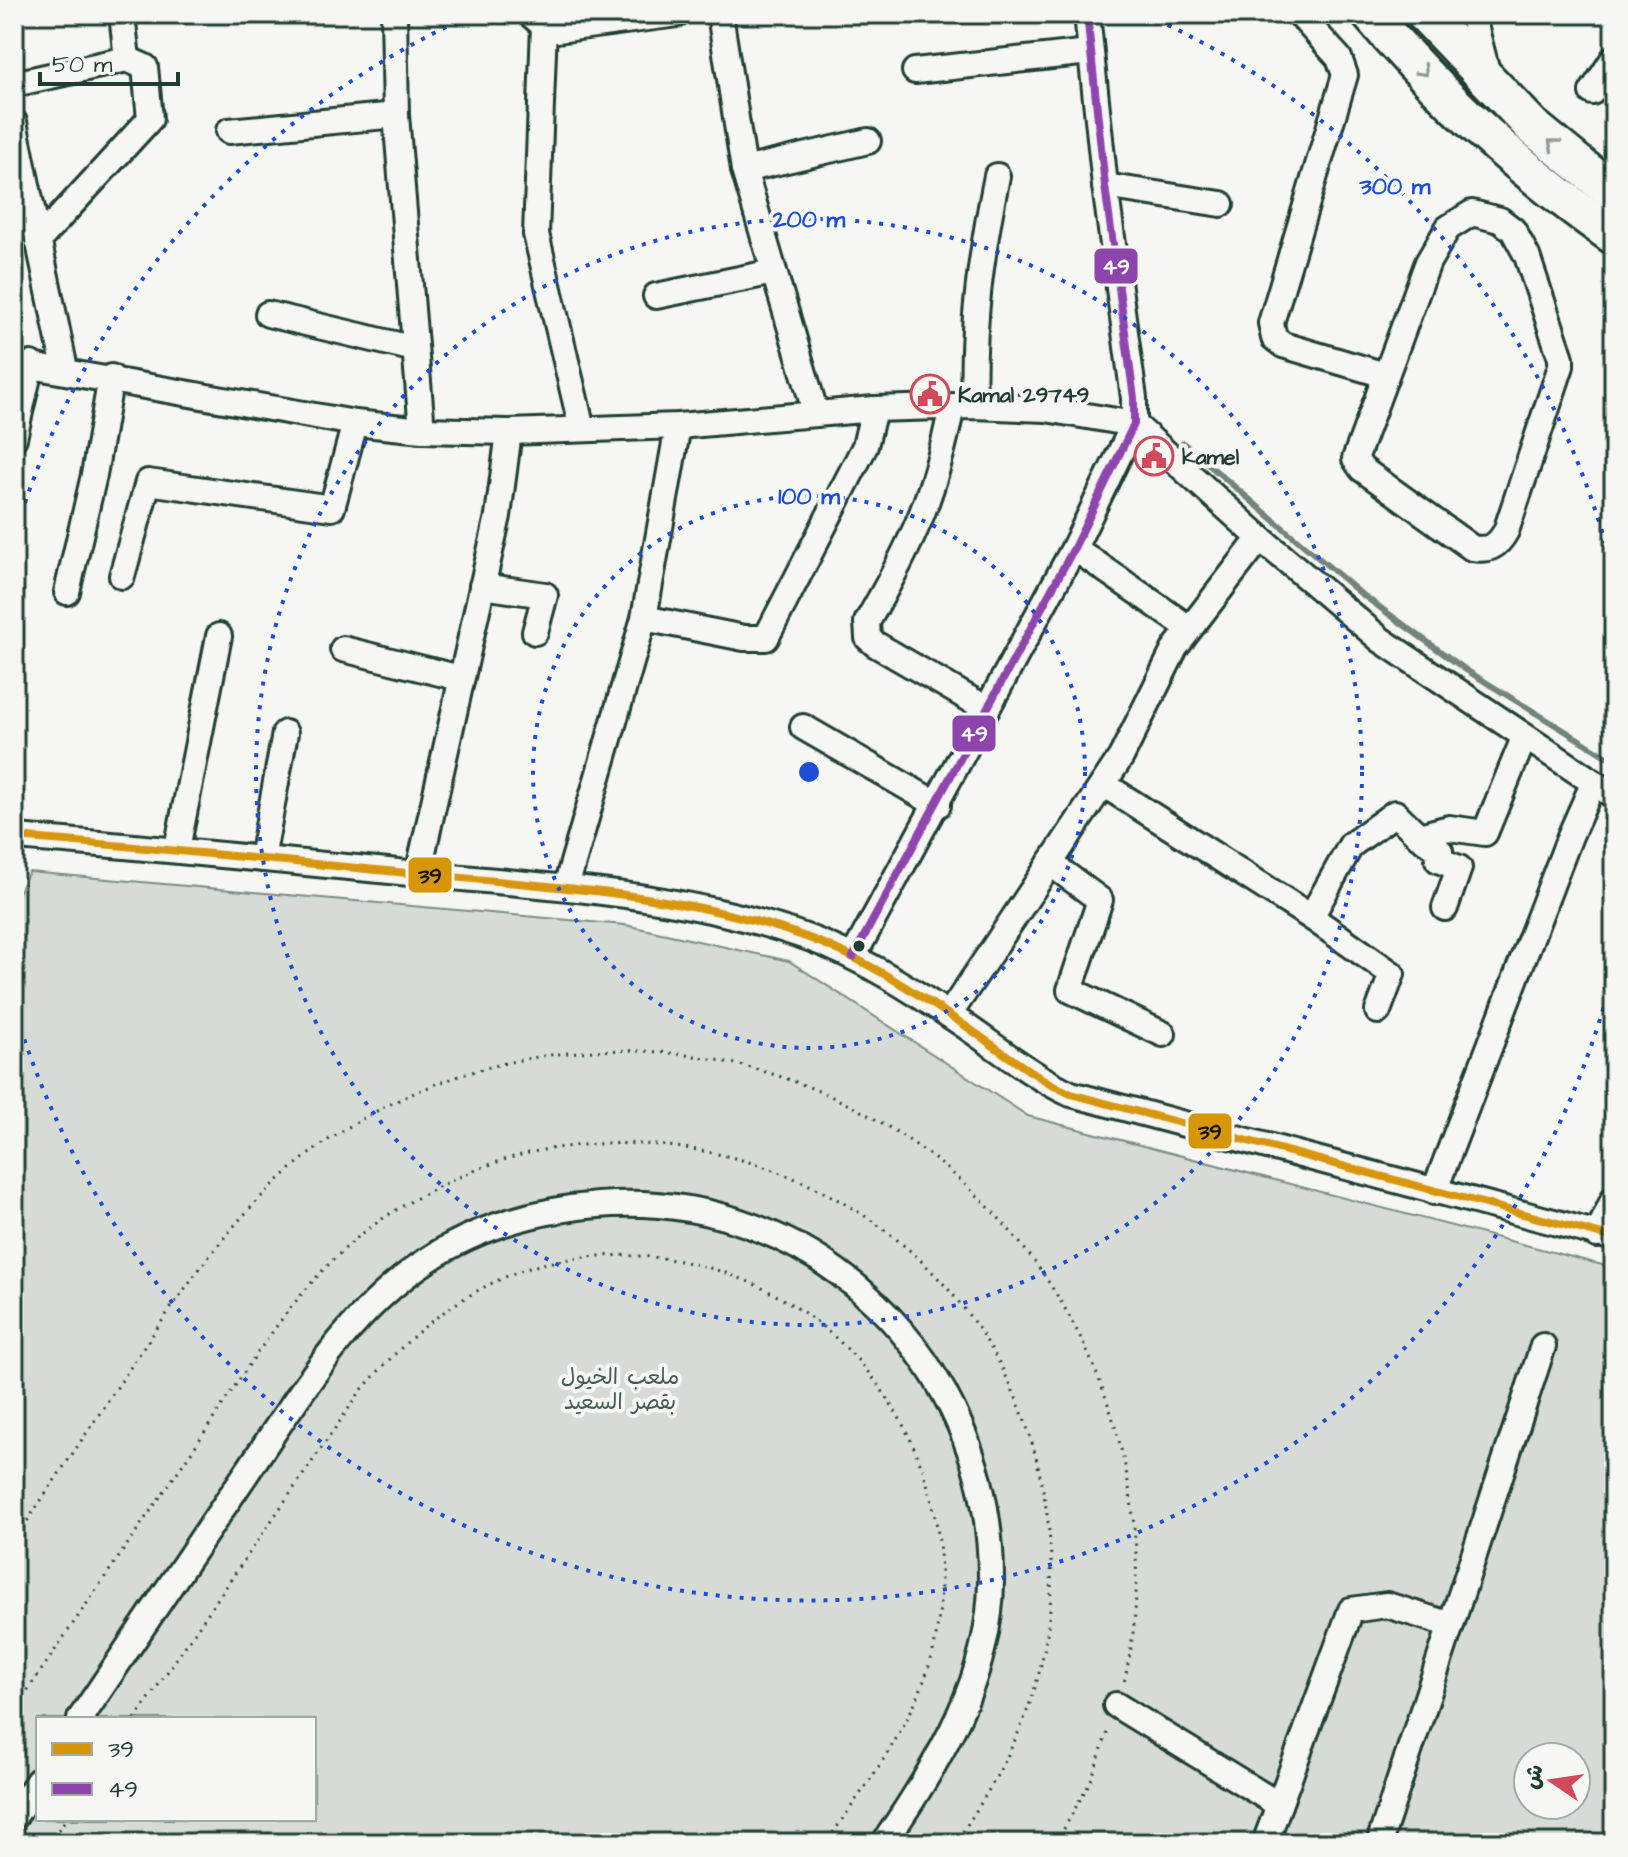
<svg xmlns="http://www.w3.org/2000/svg" width="1628" height="1857" font-family="'Architects Daughter','Playpen Sans Arabic',sans-serif">
	<style>
		.green { fill: #d6dbd6; stroke: #7a8c85; stroke-width: 2; fill-rule: evenodd }
		.lines { fill: none; stroke-linecap: round; stroke-linejoin: round }
		.stream { stroke: #72847d; stroke-width: 6 }
		.minor-casing { stroke: #1f3d34; stroke-width: 30 }
		.highway-casing { stroke: #1f3d34; stroke-width: 42 }
		.path { stroke: #1f3d34; stroke-width: 3; stroke-dasharray: 2 6; stroke-linecap: butt }
		.minor { stroke: #f6f6f2; stroke-width: 24 }
		.highway { stroke: #f6f6f2; stroke-width: 36 }
		.bus-1-casing { stroke: #f6f6f2; stroke-width: 14 }
		.bus-2-casing { stroke: #f6f6f2; stroke-width: 14 }
		.bus-1 { stroke: #d79608; stroke-width: 8 }
		.bus-2 { stroke: #8e44ad; stroke-width: 8 }
		.oneway { stroke: #8a9a93 }
		.ring { fill: none; stroke: #1d4ed8; stroke-width: 4; stroke-dasharray: 4 8 }
		.bus-dot { fill: #1f3d34; stroke: #f6f6f2; stroke-width: 3 }
		.labels { text-anchor: middle; stroke-width: 8; stroke-linejoin: round; paint-order: stroke }
		.poi-label { font-size: 22px; font-weight: bold; fill: #1f3d34; stroke: #f6f6f2; text-anchor: start }
		.park-label { font-size: 22px; fill: #445d54; stroke: #f6f6f2 }
		.centre { fill: #1d4ed8; stroke: #f6f6f2; stroke-width: 4 }
		.ring-label { font-size: 24px; text-anchor: middle; font-weight: bold; fill: #1d4ed8; stroke: #f6f6f2; stroke-width: 8; stroke-linejoin: round; paint-order: stroke }
		.line-badge { stroke: #f6f6f2; stroke-width: 3 }
		.badge-label { font-size: 22px; text-anchor: middle; font-weight: bold; fill: #fff }
		.pale-badge-label { font-size: 22px; text-anchor: middle; font-weight: bold; fill: #111 }
	</style>
	<rect width="100%" height="100%" fill="#f6f6f2"/>
	<filter id="ink" filterUnits="userSpaceOnUse"><feTurbulence type="fractalNoise" baseFrequency=".0125" numOctaves="2"/><feDisplacementMap in="SourceGraphic" scale="16" xChannelSelector="R" yChannelSelector="G"/><feConvolveMatrix kernelMatrix="1 2 1 2 8 2 1 2 1" color-interpolation-filters="sRGB"/></filter>
	<g filter="url(#ink)">
		<path class="green" d="M29,872L625,925L789,961L1028,1116L1614,1268V1843H14V900ZM38,1719H314V1819H38ZM1528,1757H1576V1805H1528Z"/>
		<g class="lines">
			<path class="stream" d="M1183,443L1360,593L1466,670L1614,761"/>
			<g class="minor-casing">
				<g id="minor">
					<path d="M394,14L396,115L422,430"/>
					<path d="M530,14L544,26L557,30L678,14"/>
					<path d="M720,14L744,170L816,414"/>
					<path d="M1299,14L1339,58L1345,75L1271,323L1274,338L1283,345L1385,375"/>
					<path d="M1472,14L1488,75"/>
					<path d="M544,26L536,234L582,429"/>
					<path d="M915,71L1090,52"/>
					<path d="M14,84L127,59L122,14"/>
					<path d="M1592,92L1614,58"/>
					<path d="M14,122L65,369"/>
					<path d="M229,131L396,115"/>
					<path d="M744,170L868,141"/>
					<path d="M1105,186L1221,204"/>
					<path d="M1472,213L1500,220L1513,230L1527,256L1561,358V366L1506,531C1498,546 1489,551 1472,548L1362,469L1355,459L1428,262L1448,228Z"/>
					<path d="M38,241L150,119L145,67L127,59"/>
					<path d="M656,296L774,272"/>
					<path d="M268,314L415,349"/>
					<path d="M14,363L355,423L422,430L509,432L678,426L874,409L974,406L1046,409L1134,424L1260,538L1381,640L1614,796"/>
					<path d="M952,406C934,497 913,542 867,622L868,638L875,644L987,709"/>
					<path d="M974,406C971,324 981,255 997,176"/>
					<path d="M14,438L31,364"/>
					<path d="M1074,548L1189,628"/>
					<path d="M122,576L148,482L332,508L355,423"/>
					<path d="M482,586L545,595L535,632"/>
					<path d="M67,592L94,475L111,377"/>
					<path d="M644,618L744,638H766L865,446L874,409"/>
					<path d="M343,649L460,678"/>
					<path d="M803,727L938,805"/>
					<path d="M1103,784L1311,917L1392,974L1378,1011"/>
					<path d="M14,837C149,847 283,861 418,874C547,886 683,893 806,937C862,957 915,992 964,1025C999,1049 1032,1076 1071,1094L1614,1238"/>
					<path d="M177,849L219,636"/>
					<path d="M262,859L285,733"/>
					<path d="M1050,863L1100,900L1070,990L1163,1034"/>
					<path d="M418,874L498,516L509,432"/>
					<path d="M566,887L644,618L678,426"/>
					<path d="M1445,908L1459,868L1438,860L1440,851L1419,836L1449,828L1485,833L1524,738"/>
					<path d="M1311,917L1351,845L1395,813L1419,836"/>
					<path d="M853,957L1074,548L1134,424V398L1105,186L1087,14"/>
					<path d="M949,1015L1121,757L1175,648L1260,538"/>
					<path d="M1434,1192L1570,836L1593,784"/>
					<path d="M1597,1235L1614,1198"/>
					<path d="M1116,1705L1279,1805"/>
					<path d="M80,1719C133,1641 186,1562 239,1484C294,1404 343,1316 426,1261C476,1227 538,1210 598,1205C815,1188 991,1362 991,1577C992,1678 938,1762 884,1843"/>
					<path d="M14,1817L38,1781"/>
					<path d="M1265,1843L1351,1610L1387,1605L1451,1625"/>
					<path d="M1379,1843L1543,1346"/>
				</g>
			</g>
			<g class="highway-casing">
				<g id="highway">
					<path d="M1370,14C1441,98 1524,173 1614,236"/>
					<path d="M1425,14L1532,126L1614,193"/>
				</g>
			</g>
			<g class="path">
				<path d="M14,1541C53,1482 93,1424 132,1365C191,1278 251,1188 342,1131C640,945 1023,1096 1117,1433C1139,1513 1144,1605 1123,1686"/>
				<path d="M14,1710C73,1624 132,1537 192,1451C251,1364 308,1261 401,1207C448,1180 502,1155 556,1148C769,1118 976,1239 1034,1450C1052,1518 1058,1591 1042,1660C1028,1727 993,1787 955,1843"/>
				<path d="M135,1719L360,1392C404,1341 443,1305 505,1277C552,1256 610,1252 660,1258C848,1281 970,1457 935,1642C920,1718 868,1781 826,1843"/>
				<path d="M49,1843L66,1819"/>
				<path d="M1056,1843L1092,1778L1109,1727"/>
			</g>
			<use href="#minor" class="minor"/>
			<use href="#highway" class="highway"/>
			<g class="bus-1-casing">
				<path id="bus-1" d="M14,837C149,847 283,861 418,874C547,886 683,893 806,937C862,957 915,992 964,1025C999,1049 1032,1076 1071,1094L1614,1238"/>
			</g>
			<g class="bus-2-casing">
				<path id="bus-2" d="M853,957L1074,548L1134,424V398L1105,186L1087,14"/>
			</g>
			<use href="#bus-1" class="bus-1"/>
			<use href="#bus-2" class="bus-2"/>
		</g>
		<defs><path id="oneway-chevron" d="M-2-3.5L2.5 0L-2 3.5" fill="none" stroke-width="1.6" stroke-linecap="round" stroke-linejoin="round" transform="scale(2)"/></defs>
		<g class="oneway">
			<use href="#oneway-chevron" transform="translate(1423 71) rotate(46)"/>
			<use href="#oneway-chevron" transform="translate(1553 144) rotate(-140)"/>
		</g>
	</g>
	<g class="ring">
		<circle cx="809" cy="772" r="276"/>
		<circle cx="809" cy="772" r="553"/>
		<path d="M1613 973A829 829 0 0 1 14 1007M14 537A829 829 0 0 1 472 15M1146 15A829 829 0 0 1 1613 571"/>
	</g>
	<defs>
		<g id="civic-ring" transform="scale(2)"><circle r="9.5" fill="#f6f6f2" stroke="#d1495b" stroke-width="1.5"/><path d="M-.6-6.5H3V-4.5H.6V-3L4-1V1h2V6H-6V1h2V-1L-.6-3ZM-1.2 2.5V6h2.4V2.5Z" fill="#d1495b"/></g>
	</defs>
	<g fill-rule="evenodd">
		<use href="#civic-ring" x="930" y="394"/>
		<use href="#civic-ring" x="1154" y="456"/>
	</g>
	<circle class="bus-dot" cx="859" cy="946" r="7"/>
	<g class="labels">
		<g class="poi-label">
			<text x="958" y="402">Kamal 29749</text>
			<text x="1182" y="464">kamel</text>
		</g>
		<g class="park-label">
			<text x="620" y="1384">ملعب الخيول<tspan x="620" dy="25">بقصر السعيد</tspan></text>
		</g>
	</g>
	<circle cx="809" cy="772" r="12" class="centre"/>
	<g class="ring-label">
		<text x="1395" y="194">300 m</text>
		<text x="809" y="227">200 m</text>
		<text x="809" y="504">100 m</text>
	</g>
	<g class="line-badge">
		<rect x="1093" y="247" width="46" height="38" rx="8" fill="#8e44ad"/>
		<rect x="951" y="714" width="46" height="39" rx="8" fill="#8e44ad"/>
		<rect x="407" y="856" width="46" height="38" rx="8" fill="#d79608"/>
		<rect x="1187" y="1112" width="46" height="38" rx="8" fill="#d79608"/>
	</g>
	<g class="badge-label">
		<text x="1116" y="274">49</text>
		<text x="974" y="741">49</text>
	</g>
	<g class="pale-badge-label">
		<text x="430" y="883">39</text>
		<text x="1210" y="1139">39</text>
	</g>
	<rect width="1628" height="1857" fill="none" stroke="#f6f6f2" stroke-width="48"/>
	<rect x="24" y="24" width="1580" height="1809" fill="none" stroke="#1f3d34" stroke-width="3" filter="url(#ink)"/>
	<rect x="36" y="1717" width="280" height="104" fill="#f6f6f2" stroke="#a0aca6" stroke-width="2"/>
	<rect x="52" y="1743" width="40" height="12" fill="#d79608" stroke="#a0aca6" stroke-width="2"/>
	<text x="108" y="1757" font-size="24" fill="#1f3d34">39</text>
	<rect x="52" y="1783" width="40" height="12" fill="#8e44ad" stroke="#a0aca6" stroke-width="2"/>
	<text x="108" y="1797" font-size="24" fill="#1f3d34">49</text>
	<g transform="translate(1552 1781) rotate(283)"><circle r="38" fill="#f6f6f2" stroke="#a0aca6" stroke-width="2"/>
	<path d="M0-6L14 30L0 20L-14 30Z" fill="#d1495b"/>
	<text y="-12" font-size="22" font-weight="bold" text-anchor="middle" fill="#1f3d34">ش</text>
	</g>
	<path d="M40 72v12h138v-12" fill="none" stroke="#1f3d34" stroke-width="4"/>
	<text x="52" y="72" font-size="24" fill="#1f3d34" stroke="#f6f6f2" stroke-width="6" paint-order="stroke">50 m</text>
</svg>
